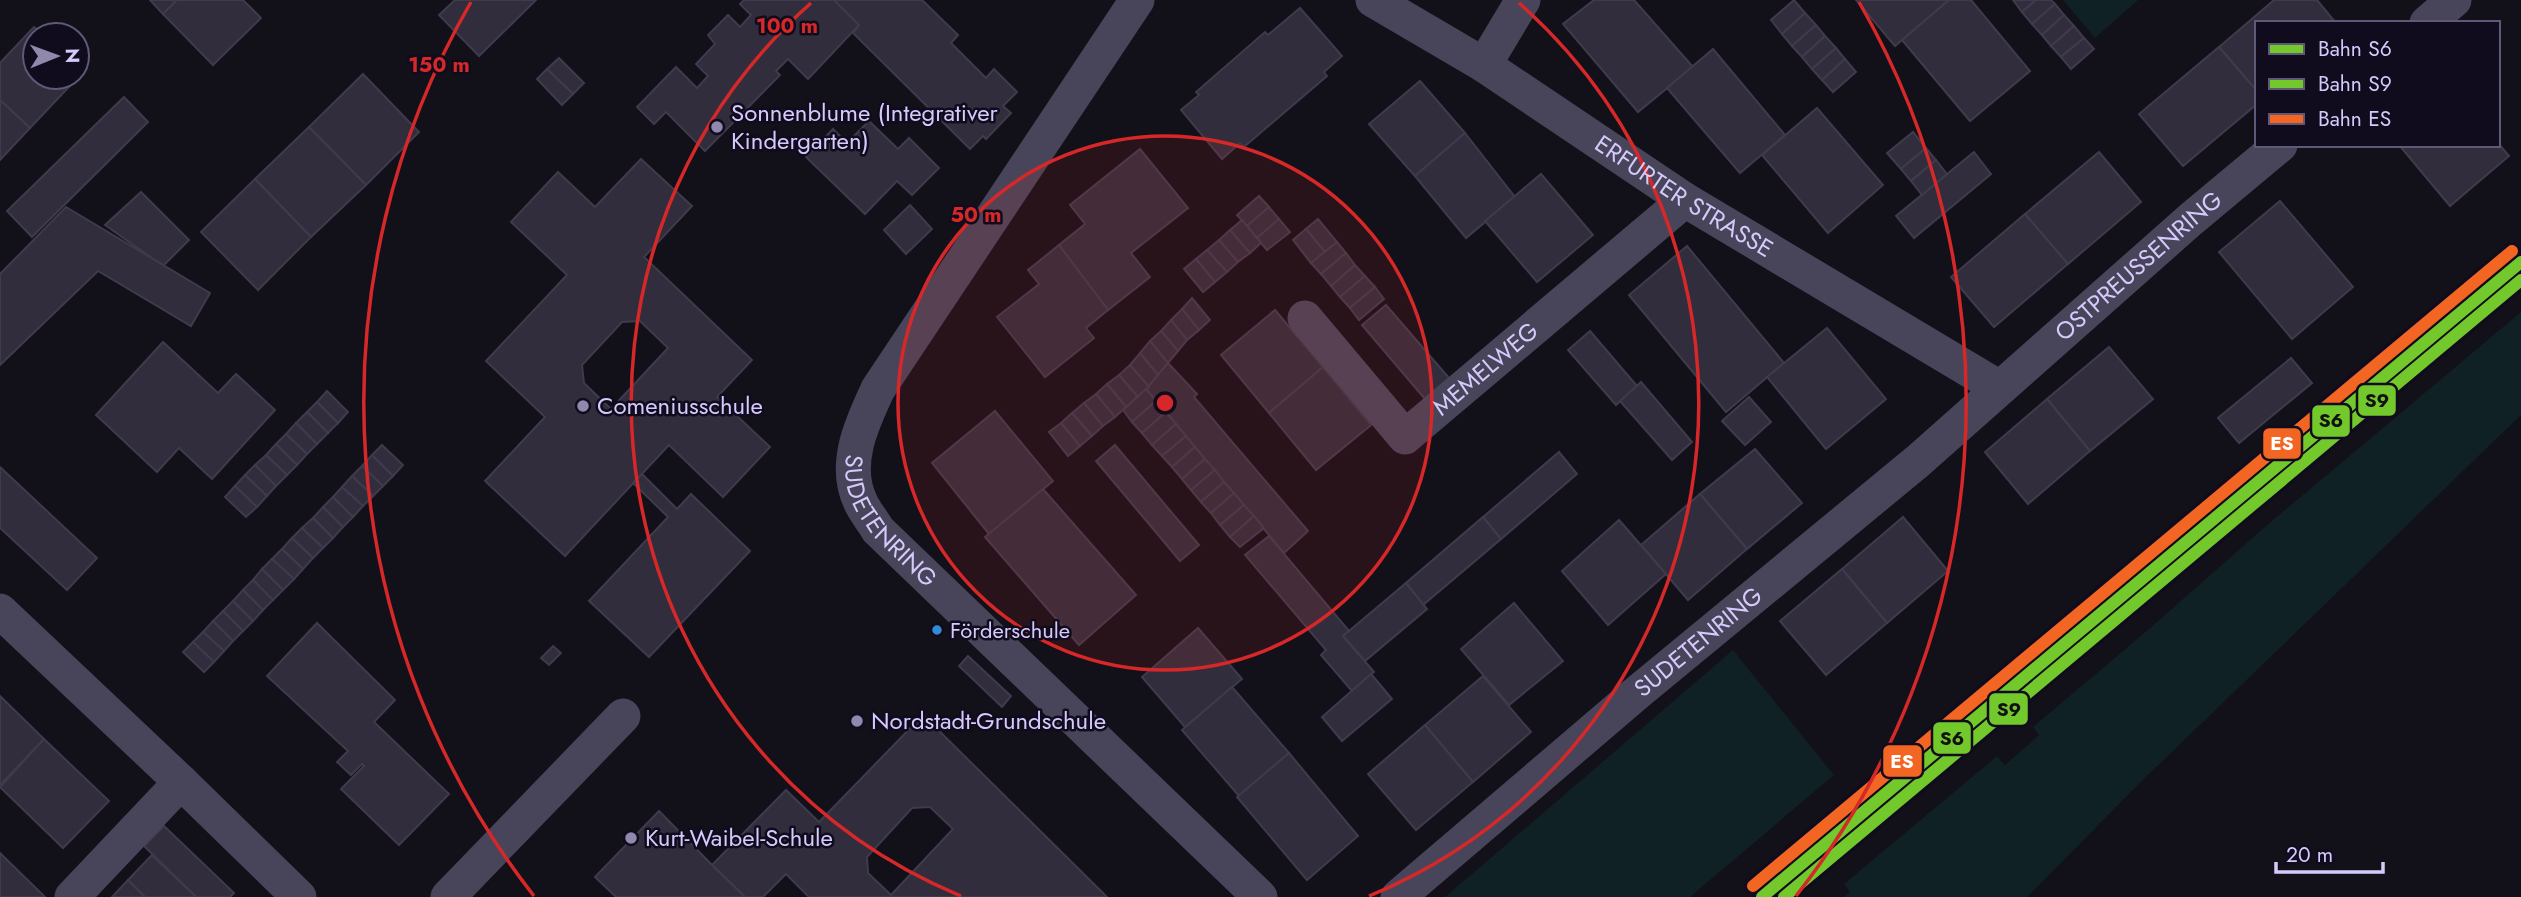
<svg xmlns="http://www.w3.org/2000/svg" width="2521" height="897" font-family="Jost,sans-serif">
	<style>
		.green { fill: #0f2124 }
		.building { fill: #312d3c; stroke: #403a4d; stroke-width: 2; fill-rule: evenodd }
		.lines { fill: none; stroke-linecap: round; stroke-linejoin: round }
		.street { stroke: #48455a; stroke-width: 35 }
		.rail-1-casing { stroke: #110c1d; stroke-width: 18 }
		.rail-2-casing { stroke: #110c1d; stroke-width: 18 }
		.rail-3-casing { stroke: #110c1d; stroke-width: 18 }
		.rail-1 { stroke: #73c82c; stroke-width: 12 }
		.rail-2 { stroke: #73c82c; stroke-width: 12 }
		.rail-3 { stroke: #f26522; stroke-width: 12 }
		.ring { fill: none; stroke: #d62828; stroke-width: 3.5 }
		.poi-dot { fill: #9189ad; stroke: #110c1d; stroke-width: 2.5 }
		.bus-dot { fill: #338bd7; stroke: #110c1d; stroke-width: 2.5 }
		.labels { text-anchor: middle; stroke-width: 5; stroke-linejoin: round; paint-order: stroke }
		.bus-label { font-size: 22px; fill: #d6cafd; stroke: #110c1d; text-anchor: start }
		.poi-label { font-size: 24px; fill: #d6cafd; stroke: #110c1d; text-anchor: start }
		.street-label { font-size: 24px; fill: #d6cafd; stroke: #110c1d }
		.centre { fill: #d62828; stroke: #110c1d; stroke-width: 3.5 }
		.ring-label { font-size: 21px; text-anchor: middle; font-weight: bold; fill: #d62828; stroke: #110c1d; stroke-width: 5; stroke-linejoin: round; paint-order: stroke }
		.line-badge { stroke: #110c1d; stroke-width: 2.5 }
		.badge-label { font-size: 19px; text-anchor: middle; font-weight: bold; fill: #fff }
		.pale-badge-label { font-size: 19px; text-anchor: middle; font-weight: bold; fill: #111 }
	</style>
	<rect width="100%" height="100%" fill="#121019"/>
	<g class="green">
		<path d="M2063,0H2138L2095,38Z"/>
		<path d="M2521,312V415L2145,778L2027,897H1844L1850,892L1844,884L1997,756L2005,765L2039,735L2033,727L2149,629L2266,526Z"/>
		<path d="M1733,650L1834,775L1690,897H1445Z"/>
	</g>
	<g class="building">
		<path d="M150,0H177L163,14Z"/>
		<path d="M177,0H243L261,18L213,65L163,14Z"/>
		<path d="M455,0H536L479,56L439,15Z"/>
		<path d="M744,0H834L859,25L808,79L788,59L776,71L780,75L705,151L666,112L654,124L637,107L676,67L697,88L708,76L696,64L715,44L708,35L728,15L740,27L751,15L740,4Z"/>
		<path d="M834,0H922L958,35L951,43L986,78L994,69L1017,92L1003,106L1011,113L986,139L983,136L970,149L853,33L859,25Z"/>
		<path d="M1594,0H1634L1693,67L1638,112L1563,24Z"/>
		<path d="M1794,0L1805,13L1782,34L1771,20Z"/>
		<path d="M1856,0H1949L1895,46Z"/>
		<path d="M1949,0H1971L2030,71L1970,121L1902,40Z"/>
		<path d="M2013,0H2036L2022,12Z"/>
		<path d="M2036,0H2051L2055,4L2032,24L2022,12Z"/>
		<path d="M2274,0H2317L2336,23H2257V91L2219,47Z"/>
		<path d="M2055,4L2064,15L2042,35L2032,24Z"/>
		<path d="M1300,8L1342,56L1324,72L1327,76L1244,147L1240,143L1222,159L1181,110L1199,95L1196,92L1265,32L1268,35Z"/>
		<path d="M1805,13L1816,25L1792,46L1782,34Z"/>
		<path d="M2064,15L2074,26L2051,46L2042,35Z"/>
		<path d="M1816,25L1825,36L1802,57L1792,46Z"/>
		<path d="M2074,26L2084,38L2061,57L2051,46Z"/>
		<path d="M34,27L43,35H35V77H77V67L83,72L30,128L0,100V63Z"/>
		<path d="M1825,36L1836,48L1812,69L1802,57Z"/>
		<path d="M2084,38L2094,49L2071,69L2061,57Z"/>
		<path d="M2219,47L2257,91V104L2183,166L2139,114Z"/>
		<path d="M1836,48L1845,59L1822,80L1812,69Z"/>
		<path d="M1713,49L1785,135L1740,173L1667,88Z"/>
		<path d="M559,58L584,83L573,94L547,69Z"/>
		<path d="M1845,59L1856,72L1833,92L1822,80Z"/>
		<path d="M547,69L573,94L562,105L537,79Z"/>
		<path d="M363,74L419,132L366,185L309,127Z"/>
		<path d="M1420,81L1465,133L1415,176L1369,124Z"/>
		<path d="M124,97L148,122L32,237L7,211Z"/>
		<path d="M0,100L30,128L0,160Z"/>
		<path d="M1817,108L1883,185L1828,233L1762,155Z"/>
		<path d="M869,121L898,149L909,138L939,168L912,195L897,181L865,214L806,157L833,129L847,143Z"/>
		<path d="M309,127L366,185L311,237L255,179Z"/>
		<path d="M1913,132L1926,148L1901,169L1887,153Z"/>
		<path d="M1465,133L1515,197L1466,238L1415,176Z"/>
		<path d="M2498,143L2509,156L2450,206L2399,145H2498Z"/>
		<path d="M1926,148L1936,160L1911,181L1901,169Z"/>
		<path d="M1140,149L1188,208L1131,253L1150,277L1108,310L1059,245L1085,224L1070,205Z"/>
		<path d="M1974,152L1991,174L1914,238L1896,216Z"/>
		<path d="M2099,152L2141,202L2068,264L2025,214Z"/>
		<path d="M641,159L692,206L644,257L752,360L717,397L770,447L723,497L669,445L565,556L485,481L545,417L486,361L567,275L511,222L558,172L595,207ZM640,321L668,348L611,409L584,383L582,365L622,322Z"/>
		<path d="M1936,160L1947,174L1922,195L1911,181Z"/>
		<path d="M1541,174L1593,235L1537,282L1485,221Z"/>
		<path d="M255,179L311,237L258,290L201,232Z"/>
		<path d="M141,192L189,240L163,266L105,225Z"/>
		<path d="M1259,196L1269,207L1247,226L1237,215Z"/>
		<path d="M2280,201L2353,287L2292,339L2219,252Z"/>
		<path d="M910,205L932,229L906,254L884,230Z"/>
		<path d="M66,207L210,293L191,326L98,271L0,365V274Z"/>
		<path d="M1269,207L1279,219L1257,238L1247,226Z"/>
		<path d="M2025,214L2068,264L1994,327L1951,277Z"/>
		<path d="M1279,219L1290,232L1267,250L1257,238Z"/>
		<path d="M1318,219L1337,242L1325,252L1306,229Z"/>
		<path d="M1242,220L1261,243L1250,253L1230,230Z"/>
		<path d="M1306,229L1325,252L1311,263L1293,240Z"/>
		<path d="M1230,230L1250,253L1238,262L1219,240Z"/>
		<path d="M1219,240L1238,262L1227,272L1207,250Z"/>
		<path d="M1337,242L1346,253L1321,274L1311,263Z"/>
		<path d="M1059,245L1108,310L1086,328L1094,338L1045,377L997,317L1039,284L1028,270Z"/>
		<path d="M1687,246L1784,363L1726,412L1629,295Z"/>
		<path d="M1207,250L1227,272L1215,282L1196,259Z"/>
		<path d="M1346,253L1355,265L1331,286L1321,274Z"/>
		<path d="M1196,259L1215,282L1203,292L1184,269Z"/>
		<path d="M1355,265L1365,276L1340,297L1331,286Z"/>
		<path d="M1365,276L1375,287L1350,308L1340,297Z"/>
		<path d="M1375,287L1384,299L1359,320L1350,308Z"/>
		<path d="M1192,298L1210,320L1199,330L1182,309Z"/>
		<path d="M1386,305L1449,378L1425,399L1362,325Z"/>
		<path d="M1182,309L1199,330L1187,340L1171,320Z"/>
		<path d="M1275,310L1323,367L1269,413L1221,355Z"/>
		<path d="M1171,320L1187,340L1178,351L1161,331Z"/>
		<path d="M1827,328L1886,399L1826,449L1767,377Z"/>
		<path d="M1161,331L1178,351L1168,363L1150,341Z"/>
		<path d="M1590,331L1637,386L1616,405L1568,350Z"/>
		<path d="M1150,341L1168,363L1158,375L1140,353Z"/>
		<path d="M163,342L218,393L236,374L275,410L212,479L179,448L157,472L96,415Z"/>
		<path d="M2109,347L2153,399L2090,451L2047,399Z"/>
		<path d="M1140,353L1158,375L1149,387L1130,365Z"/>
		<path d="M2291,358L2312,383L2239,443L2218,418Z"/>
		<path d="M1168,363L1197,394L1194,397L1308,531L1284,553L1146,389Z"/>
		<path d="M1130,365L1149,387L1138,397L1119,375Z"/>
		<path d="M1323,367L1371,425L1316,470L1269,413Z"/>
		<path d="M1119,375L1138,397L1126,407L1107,384Z"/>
		<path d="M1641,382L1692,442L1672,460L1620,401Z"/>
		<path d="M1107,384L1126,407L1115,417L1096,394Z"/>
		<path d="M1146,389L1156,401L1132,422L1123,410Z"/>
		<path d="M327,391L348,412L338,423L317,402Z"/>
		<path d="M1096,394L1115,417L1103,426L1084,403Z"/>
		<path d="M1749,397L1771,422L1745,445L1722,421Z"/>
		<path d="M2047,399L2090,451L2028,504L1985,452Z"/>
		<path d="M1156,401L1166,412L1142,433L1132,422Z"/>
		<path d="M317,402L338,423L328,433L307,412Z"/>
		<path d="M1084,403L1103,426L1092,436L1072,413Z"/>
		<path d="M995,411L1053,481L989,534L932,463Z"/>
		<path d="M307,412L328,433L317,444L296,423Z"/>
		<path d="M1166,412L1176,424L1152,445L1142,433Z"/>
		<path d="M1072,413L1092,436L1080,446L1061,423Z"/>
		<path d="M296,423L317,444L307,454L286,434Z"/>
		<path d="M1061,423L1080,446L1068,456L1049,432Z"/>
		<path d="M1176,424L1186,436L1162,456L1152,445Z"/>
		<path d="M286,434L307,454L297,465L276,444Z"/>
		<path d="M1186,436L1195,447L1172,467L1162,456Z"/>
		<path d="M276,444L297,465L287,475L266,455Z"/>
		<path d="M382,445L403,465L393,476L372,455Z"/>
		<path d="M1115,445L1199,545L1180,561L1096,461Z"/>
		<path d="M1195,447L1205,459L1182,479L1172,467Z"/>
		<path d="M1755,449L1802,503L1747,549L1700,494Z"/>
		<path d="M1559,452L1577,474L1501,539L1483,517Z"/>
		<path d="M266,455L287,475L276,486L255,465Z"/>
		<path d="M372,455L393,476L383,486L362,466Z"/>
		<path d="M1205,459L1215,470L1191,490L1182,479Z"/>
		<path d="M255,465L276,486L267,496L245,475Z"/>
		<path d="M362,466L383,486L373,496L352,476Z"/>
		<path d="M0,467L97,558L67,590L0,528Z"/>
		<path d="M1215,470L1224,482L1201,502L1191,490Z"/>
		<path d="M642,474L677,509L691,494L750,551L649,657L589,601L668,517L633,483Z"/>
		<path d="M245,475L267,496L257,507L235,486Z"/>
		<path d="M352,476L373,496L363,506L342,487Z"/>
		<path d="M1224,482L1234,493L1211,513L1201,502Z"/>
		<path d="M235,486L257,507L246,517L225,497Z"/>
		<path d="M342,487L363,506L353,517L333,497Z"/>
		<path d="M1043,489L1136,595L1079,645L985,537Z"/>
		<path d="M1234,493L1244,505L1220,525L1211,513Z"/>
		<path d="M1700,494L1747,549L1688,600L1641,545Z"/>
		<path d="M333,497L353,517L343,527L323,507Z"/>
		<path d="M1244,505L1254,516L1230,537L1220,525Z"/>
		<path d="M323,507L343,527L333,538L313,518Z"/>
		<path d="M1254,516L1264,528L1240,547L1230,537Z"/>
		<path d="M1483,517L1501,539L1423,605L1406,583Z"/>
		<path d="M1903,517L1948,571L1887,623L1842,569Z"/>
		<path d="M313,518L333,538L323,548L302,528Z"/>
		<path d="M1619,520L1666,574L1608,625L1562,571Z"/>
		<path d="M302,528L323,548L313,558L292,538Z"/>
		<path d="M1269,536L1349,631L1343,636L1374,672L1352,691L1321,655L1326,650L1245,555Z"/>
		<path d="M292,538L313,558L303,569L282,549Z"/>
		<path d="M282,549L303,569L294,579L272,559Z"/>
		<path d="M272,559L294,579L283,590L262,569Z"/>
		<path d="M262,569L283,590L273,600L253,580Z"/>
		<path d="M1842,569L1887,623L1826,675L1780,621Z"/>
		<path d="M253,580L273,600L263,610L243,590Z"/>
		<path d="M1406,583L1427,609L1365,661L1343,636Z"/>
		<path d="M243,590L263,610L253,621L233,601Z"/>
		<path d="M233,601L253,621L243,631L223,611Z"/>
		<path d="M1514,603L1563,661L1509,705L1461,649Z"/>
		<path d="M223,611L243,631L233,641L213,621Z"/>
		<path d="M213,621L233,641L224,651L203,632Z"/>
		<path d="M317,623L395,700L374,722L449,794L399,845L341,789L364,766L362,764L351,775L337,762L348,751L267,676Z"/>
		<path d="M1198,628L1242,679L1185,727L1142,677Z"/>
		<path d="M203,632L224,651L214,662L193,642Z"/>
		<path d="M193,642L214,662L204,672L183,652Z"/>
		<path d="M553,646L561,653L549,665L541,658Z"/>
		<path d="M968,656L1011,696L1002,707L959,666Z"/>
		<path d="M1371,674L1392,699L1342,741L1322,717Z"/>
		<path d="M1483,676L1531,732L1473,782L1425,725Z"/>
		<path d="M1232,687L1289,753L1239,796L1182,730Z"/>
		<path d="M0,696L44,739L0,785Z"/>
		<path d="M923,715L1107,897H809L786,874L763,897H745L712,865L786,790L819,822ZM930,807L953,829L891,895L868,873L867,857L912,808Z"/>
		<path d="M1425,725L1473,782L1416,830L1368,774Z"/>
		<path d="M44,739L109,801L63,848L0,787Z"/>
		<path d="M1289,753L1358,836L1307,880L1237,797Z"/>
		<path d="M659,811L712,865L745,897H616L595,877Z"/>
		<path d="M164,826L234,893L230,897H196L144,846Z"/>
		<path d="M0,853L45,897H0Z"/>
		<path d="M152,855L196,897H145L128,880Z"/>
		<path d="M128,880L145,897H112Z"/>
	</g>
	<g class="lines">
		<g class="street">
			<path id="s1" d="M1137,0L878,389C862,423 842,465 861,503C865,512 873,521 878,530L1260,897"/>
			<path id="s2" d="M1373,0L1484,65L1685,200L1998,387"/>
			<path d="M2427,23L2454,0"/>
			<path d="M1484,65L1523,0"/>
			<path id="s3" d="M1305,318L1405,437L1685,200"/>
			<path d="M0,611L181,782L299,897"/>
			<path d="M72,897L181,782"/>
			<path d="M448,897L623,716"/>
			<path id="s4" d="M1398,897L1638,692L1918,461L2190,220L2280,145"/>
		</g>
		<g class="rail-1-casing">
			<path id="rail-1" d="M1762,897L2521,262"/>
		</g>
		<g class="rail-2-casing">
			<path id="rail-2" d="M1784,897L2521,280"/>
		</g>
		<g class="rail-3-casing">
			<path id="rail-3" d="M1753,886L2512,251"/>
		</g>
		<use href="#rail-1" class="rail-1"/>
		<use href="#rail-2" class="rail-2"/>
		<use href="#rail-3" class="rail-3"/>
	</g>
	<circle cx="1165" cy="403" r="267" fill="#d62828" fill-opacity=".12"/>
	<g class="ring">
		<circle cx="1165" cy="403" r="267"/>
		<path d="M961 896A534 534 0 0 1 811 3M1519 3A534 534 0 0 1 1369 896"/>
		<path d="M534 896A801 801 0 0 1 471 2M1859 2A801 801 0 0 1 1796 896"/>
	</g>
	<g class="poi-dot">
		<circle cx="717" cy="127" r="7"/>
		<circle cx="583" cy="406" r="7"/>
		<circle cx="857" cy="721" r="7"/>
		<circle cx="631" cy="838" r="7"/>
	</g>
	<circle class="bus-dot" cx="937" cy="630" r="6"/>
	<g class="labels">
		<g class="bus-label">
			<text x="950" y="638">Förderschule</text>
		</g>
		<g class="poi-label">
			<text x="731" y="121">Sonnenblume (Integrativer<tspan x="731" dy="28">Kindergarten)</tspan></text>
			<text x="597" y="414">Comeniusschule</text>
			<text x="871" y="729">Nordstadt-Grundschule</text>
			<text x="645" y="846">Kurt-Waibel-Schule</text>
		</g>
		<g class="street-label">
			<text dy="8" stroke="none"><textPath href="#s2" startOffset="368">ERFURTER STRASSE</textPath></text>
			<text dy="8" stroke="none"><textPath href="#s4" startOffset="973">OSTPREUSSENRING</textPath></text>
			<text dy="8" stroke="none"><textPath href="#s3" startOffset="261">MEMELWEG</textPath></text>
			<text dy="8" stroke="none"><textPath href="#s1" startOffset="616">SUDETENRING</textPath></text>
			<text dy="8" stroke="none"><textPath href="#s4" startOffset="394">SUDETENRING</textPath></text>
		</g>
	</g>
	<circle cx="1165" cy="403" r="10" class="centre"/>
	<g class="ring-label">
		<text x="787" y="33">100 m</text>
		<text x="439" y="72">150 m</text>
		<text x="976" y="222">50 m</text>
	</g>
	<g class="line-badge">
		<rect x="2357" y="384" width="40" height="33" rx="7" fill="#73c82c"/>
		<rect x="2311" y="404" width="40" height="34" rx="7" fill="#73c82c"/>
		<rect x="2262" y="427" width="40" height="33" rx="7" fill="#f26522"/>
		<rect x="1988" y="692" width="41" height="34" rx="7" fill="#73c82c"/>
		<rect x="1932" y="721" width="40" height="34" rx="7" fill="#73c82c"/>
		<rect x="1882" y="744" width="41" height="34" rx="7" fill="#f26522"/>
	</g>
	<g class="badge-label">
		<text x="2282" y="450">ES</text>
		<text x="1902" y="768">ES</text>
	</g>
	<g class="pale-badge-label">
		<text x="2377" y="407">S9</text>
		<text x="2331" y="427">S6</text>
		<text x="2009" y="716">S9</text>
		<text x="1952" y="745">S6</text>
	</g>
	<rect x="2255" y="21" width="245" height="126" fill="#110c1d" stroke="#605877" stroke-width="2"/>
	<rect x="2269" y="44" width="35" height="10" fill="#73c82c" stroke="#605877" stroke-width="2"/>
	<text x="2318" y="56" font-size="21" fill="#d6cafd">Bahn S6</text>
	<rect x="2269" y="79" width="35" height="10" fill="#73c82c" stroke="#605877" stroke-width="2"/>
	<text x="2318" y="91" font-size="21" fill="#d6cafd">Bahn S9</text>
	<rect x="2269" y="114" width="35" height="10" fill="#f26522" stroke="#605877" stroke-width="2"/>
	<text x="2318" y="126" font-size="21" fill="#d6cafd">Bahn ES</text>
	<g transform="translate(56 56) rotate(89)"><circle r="33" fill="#110c1d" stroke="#605877" stroke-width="2"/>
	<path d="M0-5L12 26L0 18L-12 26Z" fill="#9189ad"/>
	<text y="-10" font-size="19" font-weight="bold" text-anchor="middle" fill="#d6cafd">N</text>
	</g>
	<path d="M2276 862v10h107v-10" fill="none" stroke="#d6cafd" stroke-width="3.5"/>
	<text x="2286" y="862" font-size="21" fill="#d6cafd" stroke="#110c1d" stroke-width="5" paint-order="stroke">20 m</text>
</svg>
